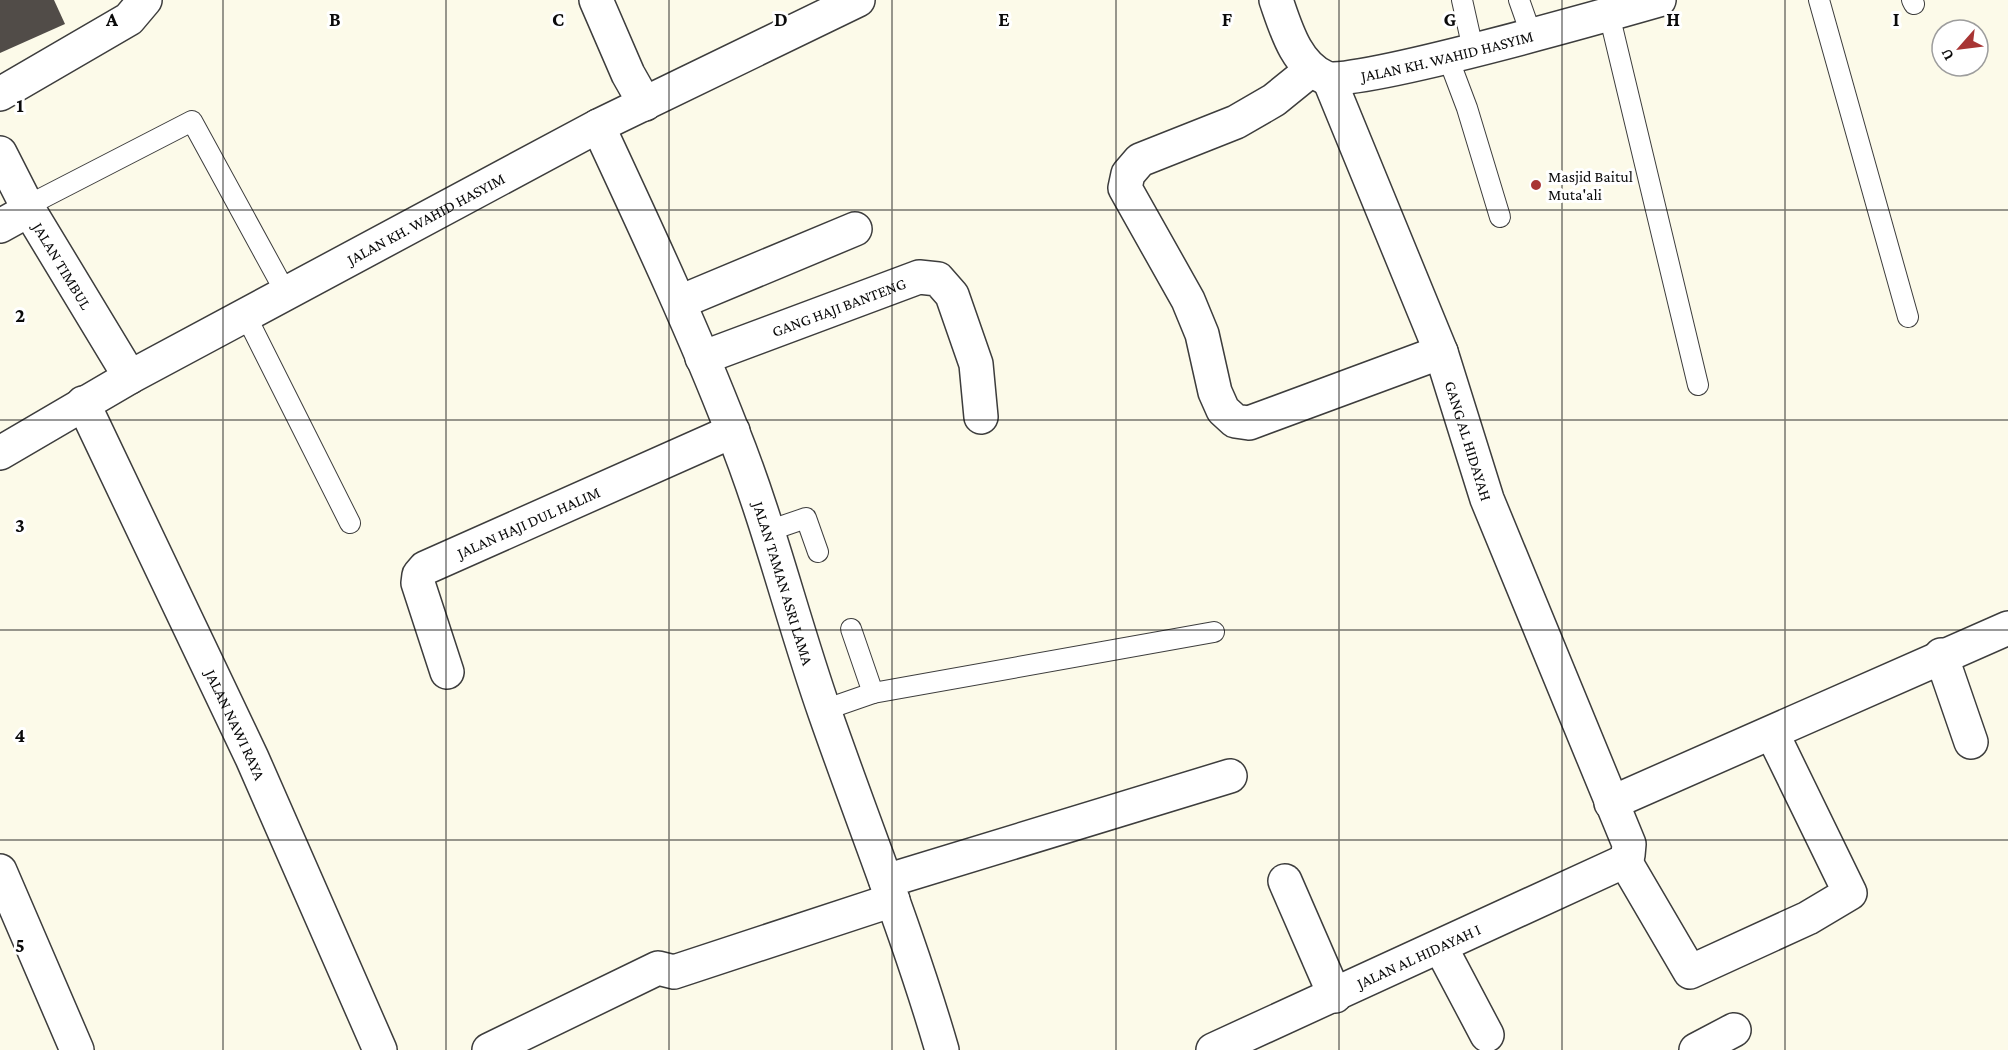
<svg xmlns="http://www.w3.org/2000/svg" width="2008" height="1050" font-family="'Crimson Pro',serif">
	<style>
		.building { fill: #514c48 }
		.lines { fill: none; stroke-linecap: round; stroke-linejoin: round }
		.service-casing { stroke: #3d3d3d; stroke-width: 22 }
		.minor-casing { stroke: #3d3d3d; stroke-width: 36 }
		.tertiary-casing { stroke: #3d3d3d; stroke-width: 36 }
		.service { stroke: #fff; stroke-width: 20 }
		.minor { stroke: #fff; stroke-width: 33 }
		.tertiary { stroke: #fff; stroke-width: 33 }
		.grid { fill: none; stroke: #0a0a0a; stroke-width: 1.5; stroke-opacity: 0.55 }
		.poi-dot { fill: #a83534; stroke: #fff; stroke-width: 2 }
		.labels { text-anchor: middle; stroke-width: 6; stroke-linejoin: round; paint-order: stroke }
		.street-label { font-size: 16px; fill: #0a0a0a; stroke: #fff }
		.poi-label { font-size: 16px; fill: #0a0a0a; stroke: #fff; text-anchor: start }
		.grid-label { font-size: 20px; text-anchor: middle; font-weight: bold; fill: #0a0a0a; stroke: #fff; stroke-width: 6; stroke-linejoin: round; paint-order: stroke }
	</style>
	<rect width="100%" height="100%" fill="#fcfae9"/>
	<path class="building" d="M0,0H54L65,24L0,53Z"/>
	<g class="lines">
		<g class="service-casing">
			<g id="service">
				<path d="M1462,0L1473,49"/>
				<path d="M1519,0L1531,34"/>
				<path d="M1819,0L1908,317"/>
				<path d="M1912,0L1914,4"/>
				<path d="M1609,14L1698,385"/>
				<path d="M1447,55L1467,108L1500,217"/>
				<path d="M27,206L192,121L287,295"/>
				<path d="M246,316L350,523"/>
				<path d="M768,531L806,518L818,552"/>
				<path d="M851,629L873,693"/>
				<path d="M824,710L873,693L1214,632"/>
			</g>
		</g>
		<g class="minor-casing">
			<g id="minor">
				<path d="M596,0L628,74L645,104"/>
				<path d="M1311,70L1274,100L1236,122L1140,160L1128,174L1125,188L1188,300L1202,334L1215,392L1223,410L1235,421L1249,423L1441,352"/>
				<path id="s1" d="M1329,79L1441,352L1487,499L1629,844L1628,855L1625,861"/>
				<path d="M0,94L129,19L145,0"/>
				<path id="s2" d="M0,153L29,210L130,377"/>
				<path d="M0,226L29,210"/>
				<path d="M680,302L855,229"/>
				<path id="s3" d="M702,358L919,277L938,279L952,295L976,364L981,417"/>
				<path id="s4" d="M83,403L252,758L380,1050"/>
				<path d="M1941,655L1971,742"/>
				<path id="s5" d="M447,672L418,583L419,575L425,568L733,431"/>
				<path d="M1611,803L2008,628"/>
				<path d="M1625,861L1690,972L1808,918L1850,893L1772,733"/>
				<path d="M0,871L77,1050"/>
				<path d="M886,881L1230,776"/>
				<path d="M1285,881L1335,996"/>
				<path d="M1441,948L1487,1035"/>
				<path d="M489,1050L658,968L674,972L893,900"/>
				<path id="s6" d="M1213,1050L1625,861"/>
				<path d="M1696,1050L1734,1030"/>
			</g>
		</g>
		<g class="tertiary-casing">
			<g id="tertiary">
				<path id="s7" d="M1276,0C1286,29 1296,65 1326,78C1350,88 1617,12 1659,0"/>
				<path id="s8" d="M598,126C645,227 692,327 732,430C769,522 792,619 825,713C864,825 909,936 942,1050"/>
				<path id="s9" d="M0,453L130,377L598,126L858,0"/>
			</g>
		</g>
		<use href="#service" class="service"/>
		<use href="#minor" class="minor"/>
		<use href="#tertiary" class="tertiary"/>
	</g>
	<path class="grid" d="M223,0V1050M446,0V1050M669,0V1050M892,0V1050M1116,0V1050M1339,0V1050M1562,0V1050M1785,0V1050M0,210H2008M0,420H2008M0,630H2008M0,840H2008"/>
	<circle class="poi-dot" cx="1536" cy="185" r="6"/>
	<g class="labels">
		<g class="street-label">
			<text dy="6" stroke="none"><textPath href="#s7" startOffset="219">JALAN KH. WAHID HASYIM</textPath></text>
			<text dy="6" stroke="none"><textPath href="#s9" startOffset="486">JALAN KH. WAHID HASYIM</textPath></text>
			<text dy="6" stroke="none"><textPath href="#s2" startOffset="129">JALAN TIMBUL</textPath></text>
			<text dy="6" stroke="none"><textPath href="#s3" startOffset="146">GANG HAJI BANTENG</textPath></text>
			<text dy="6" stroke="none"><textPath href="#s1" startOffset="388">GANG AL HIDAYAH</textPath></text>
			<text dy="6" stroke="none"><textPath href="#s5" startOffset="224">JALAN HAJI DUL HALIM</textPath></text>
			<text dy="6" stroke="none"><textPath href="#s8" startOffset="494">JALAN TAMAN ASRI LAMA</textPath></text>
			<text dy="6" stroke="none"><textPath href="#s4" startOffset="356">JALAN NAWI RAYA</textPath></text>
			<text dy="6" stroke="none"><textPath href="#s6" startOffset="226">JALAN AL HIDAYAH I</textPath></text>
		</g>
		<g class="poi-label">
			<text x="1548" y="182">Masjid Baitul<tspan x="1548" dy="18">Muta'ali</tspan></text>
		</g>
	</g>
	<g class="grid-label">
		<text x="112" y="26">A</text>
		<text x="335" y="26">B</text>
		<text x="558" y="26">C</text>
		<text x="781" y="26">D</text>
		<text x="1004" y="26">E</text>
		<text x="1227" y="26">F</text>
		<text x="1450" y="26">G</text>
		<text x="1673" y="26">H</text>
		<text x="1896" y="26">I</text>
		<text x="20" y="112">1</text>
		<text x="20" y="322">2</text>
		<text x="20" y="532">3</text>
		<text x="20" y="742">4</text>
		<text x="20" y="952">5</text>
	</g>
	<g transform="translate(1960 48) rotate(242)"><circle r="28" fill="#ffffff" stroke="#9d9d9d" stroke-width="1.5"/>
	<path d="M0-4.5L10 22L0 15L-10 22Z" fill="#a83534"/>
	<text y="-9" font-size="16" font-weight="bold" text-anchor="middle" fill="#0a0a0a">U</text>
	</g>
</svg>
